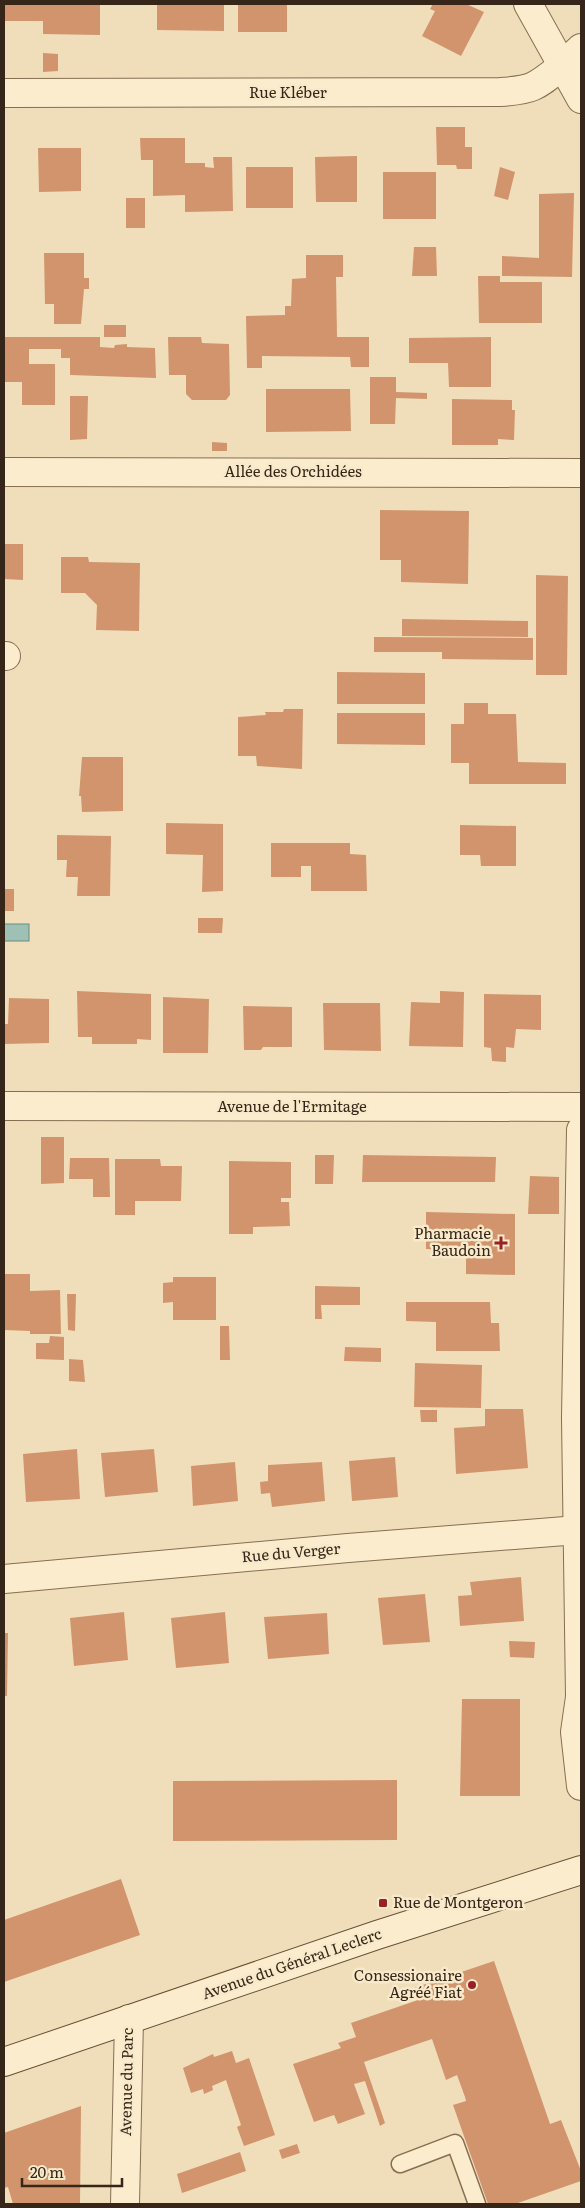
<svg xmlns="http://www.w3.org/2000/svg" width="585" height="2208" font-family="Literata,serif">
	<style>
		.water { fill: #9fc0b5; stroke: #668d83 }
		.building { fill: #d1946d }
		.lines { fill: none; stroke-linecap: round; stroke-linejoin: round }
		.service-casing { stroke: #876e53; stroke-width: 19 }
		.minor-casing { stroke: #876e53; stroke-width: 30 }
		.tertiary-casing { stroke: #876e53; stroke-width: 30 }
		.secondary-casing { stroke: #684f37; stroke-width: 30 }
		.service { stroke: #fbeccd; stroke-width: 16 }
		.minor { stroke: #fbeccd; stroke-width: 28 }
		.tertiary { stroke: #fbeccd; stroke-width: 28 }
		.secondary { stroke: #fbeccd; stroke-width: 28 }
		.poi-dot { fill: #992024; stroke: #f7e9c9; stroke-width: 2 }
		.labels { text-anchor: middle; stroke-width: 5; stroke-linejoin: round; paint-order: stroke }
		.street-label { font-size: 15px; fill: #352619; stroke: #f7e9c9 }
		.poi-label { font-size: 15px; fill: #352619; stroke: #f7e9c9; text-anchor: end }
	</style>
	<rect width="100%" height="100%" fill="#f0deba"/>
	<rect class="water" x="4" y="924" width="25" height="17"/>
	<g class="building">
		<path d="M4,4H100V35L43,34V21H4Z"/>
		<path d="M157,4H224V31L157,30Z"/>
		<rect x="238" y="4" width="49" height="28"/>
		<path d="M433,4H466L484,12L461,56L422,36L435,11L430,9Z"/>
		<path d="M43,53L58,54V71L43,72Z"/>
		<path d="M436,127H465V147H472V169H457L456,165H437Z"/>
		<path d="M140,138H185V163H205V167L214,168L213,157H232L233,211L185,212V195L153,196V160H141Z"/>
		<path d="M38,148H81V191L39,192Z"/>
		<path d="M357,156V202H316L315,157Z"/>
		<rect x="246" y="167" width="47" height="41"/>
		<path d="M500,167L515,172L508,200L494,196Z"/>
		<rect x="383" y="172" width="53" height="47"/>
		<path d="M574,193L572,277L502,276V256L539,258V194Z"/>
		<rect x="126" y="198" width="19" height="30"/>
		<path d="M414,247H436L437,276H412Z"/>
		<path d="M44,253H84V278H89V289H84L81,324H54V304H45Z"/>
		<path d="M306,255H343V277H336L337,337H369V367H351L350,357L262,356V368H247L246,316L285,315V306H291L292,279L306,278Z"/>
		<path d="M478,276H500V282H542V323H479Z"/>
		<rect x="104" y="325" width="22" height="12"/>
		<path d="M4,337H100V347L114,348L115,345L127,344V347L155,348L156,378L70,375V358H61V349H29V364H55V405H22V382H4Z"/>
		<path d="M168,337H201L202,343L229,344L230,395L226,400H192L186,394V375H169Z"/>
		<path d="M491,337V387H449L448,363H409V338Z"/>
		<path d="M370,377H396V392L427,393V399L396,398L395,424H370Z"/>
		<path d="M266,389H350L351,431L266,432Z"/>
		<path d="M70,396H88L87,439L70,440Z"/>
		<path d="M452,399L512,400V410H515L514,440L498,439V445H452Z"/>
		<path d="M212,442L227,443V451H212Z"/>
		<path d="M380,510L469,511L468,584L401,582V560H380Z"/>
		<path d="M4,544H23V580L4,579Z"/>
		<path d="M61,557H88L89,562L140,563L139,631L96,630L97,605L85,593H61Z"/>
		<path d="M536,575L568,576L567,675H536Z"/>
		<path d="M402,619L528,621V637L402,636Z"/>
		<path d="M374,637L533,638V660L442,659V652H374Z"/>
		<path d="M337,672L425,673V704H337Z"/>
		<path d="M464,703H488V714H516L518,762L566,763V784H469V763H451V724H464Z"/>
		<path d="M284,709H303L302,769L257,766L256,756H238V717L266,715L265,712H283Z"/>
		<path d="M337,713H425V745L337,744Z"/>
		<path d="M82,757H123V811L82,812L81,796H79Z"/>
		<path d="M166,823L223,824V891L202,892L203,855L166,854Z"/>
		<path d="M460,825L516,826V866H481L480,855H460Z"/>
		<path d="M57,835L111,836L110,896H77L78,877H66L67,860H57Z"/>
		<path d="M271,843H350V854L366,855L367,891H311V866H301V877H271Z"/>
		<rect x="4" y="889" width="10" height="22"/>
		<path d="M198,918H223L222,933H198Z"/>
		<path d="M77,991L151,994V1040L137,1039V1044H92V1037H78Z"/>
		<path d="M440,991L464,992L463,1047L409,1046L411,1002L440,1003Z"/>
		<path d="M484,994L541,995V1030L516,1029L514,1048L506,1047V1062L492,1061L491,1048L484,1047Z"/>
		<path d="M163,997L209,999L208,1053H163Z"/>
		<path d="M9,998L49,999V1043L4,1044V1024H8Z"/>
		<path d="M323,1003H380L381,1051L324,1050Z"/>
		<path d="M243,1006L292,1007V1047H263L261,1050H244Z"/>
		<path d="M41,1137H64V1183L41,1184Z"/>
		<path d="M315,1155H334L333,1184H315Z"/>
		<path d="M363,1155L496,1157L495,1182H362Z"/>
		<path d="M70,1158H109L110,1197H93V1179H69Z"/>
		<path d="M115,1159H160L161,1166H182L181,1201H135V1215H115Z"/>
		<path d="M229,1161L291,1162V1198H281V1202H289L290,1226L253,1227V1234H229Z"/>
		<path d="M530,1176L559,1177V1214H528Z"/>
		<path d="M426,1212L515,1214V1275L466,1274V1250L426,1249Z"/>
		<path d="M5,1274H30V1291L60,1290L61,1334H30V1331L4,1330Z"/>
		<path d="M173,1277H216V1320H173V1302L163,1303V1283L173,1282Z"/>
		<path d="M315,1286L360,1287V1305H321L322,1319H315Z"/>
		<path d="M67,1294H76L75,1331L68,1330Z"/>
		<path d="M406,1302H490L491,1323H499L500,1351H436V1322L406,1321Z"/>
		<path d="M220,1326H229L230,1360H220Z"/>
		<path d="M50,1336L64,1337V1360L36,1359V1343H49Z"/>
		<path d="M345,1347L381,1348V1362L344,1361Z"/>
		<path d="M69,1359L83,1360L85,1382L69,1381Z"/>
		<path d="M415,1363L482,1365L481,1408L414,1407Z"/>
		<path d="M485,1409H523L528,1468L456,1474L454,1428L485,1426Z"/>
		<path d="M420,1410H437V1422H421Z"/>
		<path d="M77,1449L80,1499L26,1502L23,1454Z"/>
		<path d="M154,1449L158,1492L105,1497L101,1453Z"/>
		<path d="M395,1457L398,1497L352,1501L349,1461Z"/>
		<path d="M235,1462L238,1501L193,1506L191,1466Z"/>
		<path d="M322,1462L325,1501L272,1507L270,1493L261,1494L260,1482L268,1481V1465Z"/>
		<path d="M521,1577L524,1621L460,1626L458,1596L472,1595L470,1582Z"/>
		<path d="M425,1594L430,1642L383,1645L378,1598Z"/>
		<path d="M124,1612L128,1660L74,1666L70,1618Z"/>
		<path d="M225,1612L229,1663L176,1668L171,1618Z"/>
		<path d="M327,1613L329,1654L268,1659L264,1617Z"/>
		<path d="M4,1633H8L7,1696H4Z"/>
		<path d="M509,1641L535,1642L534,1658L510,1657Z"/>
		<path d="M462,1699H520V1796H460Z"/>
		<path d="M397,1780V1840L173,1841V1781Z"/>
		<path d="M121,1879L140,1935L4,1982V1920Z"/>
		<path d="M494,1961L550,2124L561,2120L581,2171V2181L515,2204H488L453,2105L466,2101L465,2097L457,2075L446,2080L432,2039L364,2062L385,2123L380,2126L365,2081L354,2084L365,2114L338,2124L334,2115L314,2122L293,2064L341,2048L338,2043L356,2037L351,2023L418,2000L414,1988Z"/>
		<path d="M232,2051L236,2063L249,2058L275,2135L244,2146L237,2127L241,2125L226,2080L212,2086L213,2090L204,2094L203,2089L191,2093L183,2068L213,2054L214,2057Z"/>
		<path d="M81,2106L80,2204H13L8,2187L4,2188V2133Z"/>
		<path d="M297,2144L300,2153L282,2159L279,2150Z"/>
		<path d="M240,2152L246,2171L182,2193L177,2174Z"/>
	</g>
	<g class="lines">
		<g class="service-casing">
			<path id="service" d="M400,2164L455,2143L477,2204"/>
		</g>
		<g class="minor-casing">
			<g id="minor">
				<path d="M4,93L500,92C534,90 537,86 563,65"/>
				<path d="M4,472L581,473"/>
				<path d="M4,656H6"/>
				<path d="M4,1106L581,1107"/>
				<path d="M4,1579L348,1548L578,1530"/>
				<path d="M125,2204L129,2019"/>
			</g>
		</g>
		<g class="tertiary-casing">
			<g id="tertiary">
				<path d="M528,4L581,99"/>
				<path d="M563,65L581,48"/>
				<path d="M581,1130L576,1418L580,1697L575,1732L581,1786"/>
			</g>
		</g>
		<g class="secondary-casing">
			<path id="secondary" d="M4,2062L377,1935L581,1870"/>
		</g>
		<use href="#service" class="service"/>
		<use href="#minor" class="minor"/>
		<use href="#tertiary" class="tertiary"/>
		<use href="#secondary" class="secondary"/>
	</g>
	<g class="poi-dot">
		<path d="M498.5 1235.5h5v5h5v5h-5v5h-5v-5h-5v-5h5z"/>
		<rect x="378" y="1898" width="10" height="10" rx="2.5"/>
		<circle cx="472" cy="1985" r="5"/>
	</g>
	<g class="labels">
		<g class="street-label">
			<text x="288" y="98">Rue Kléber</text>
			<text x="293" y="477">Allée des Orchidées</text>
			<text x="292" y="1112">Avenue de l'Ermitage</text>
			<text transform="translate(291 1553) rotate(-5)" y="5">Rue du Verger</text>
			<text transform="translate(292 1964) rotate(-19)" y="5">Avenue du Général Leclerc</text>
			<text transform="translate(127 2082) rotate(-89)" y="5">Avenue du Parc</text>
		</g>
		<g class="poi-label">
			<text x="491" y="1239">Pharmacie<tspan x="491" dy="17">Baudoin</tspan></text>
			<text x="393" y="1908" text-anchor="start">Rue de Montgeron</text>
			<text x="462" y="1981">Consessionaire<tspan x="462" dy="17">Agréé Fiat</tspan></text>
		</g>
	</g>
	<rect width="585" height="2208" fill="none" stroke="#352619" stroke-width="10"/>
	<path d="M22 2178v8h100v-8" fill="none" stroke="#352619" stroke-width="2.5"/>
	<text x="30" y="2178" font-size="15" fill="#352619" stroke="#f7e9c9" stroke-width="4" paint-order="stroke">20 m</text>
</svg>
